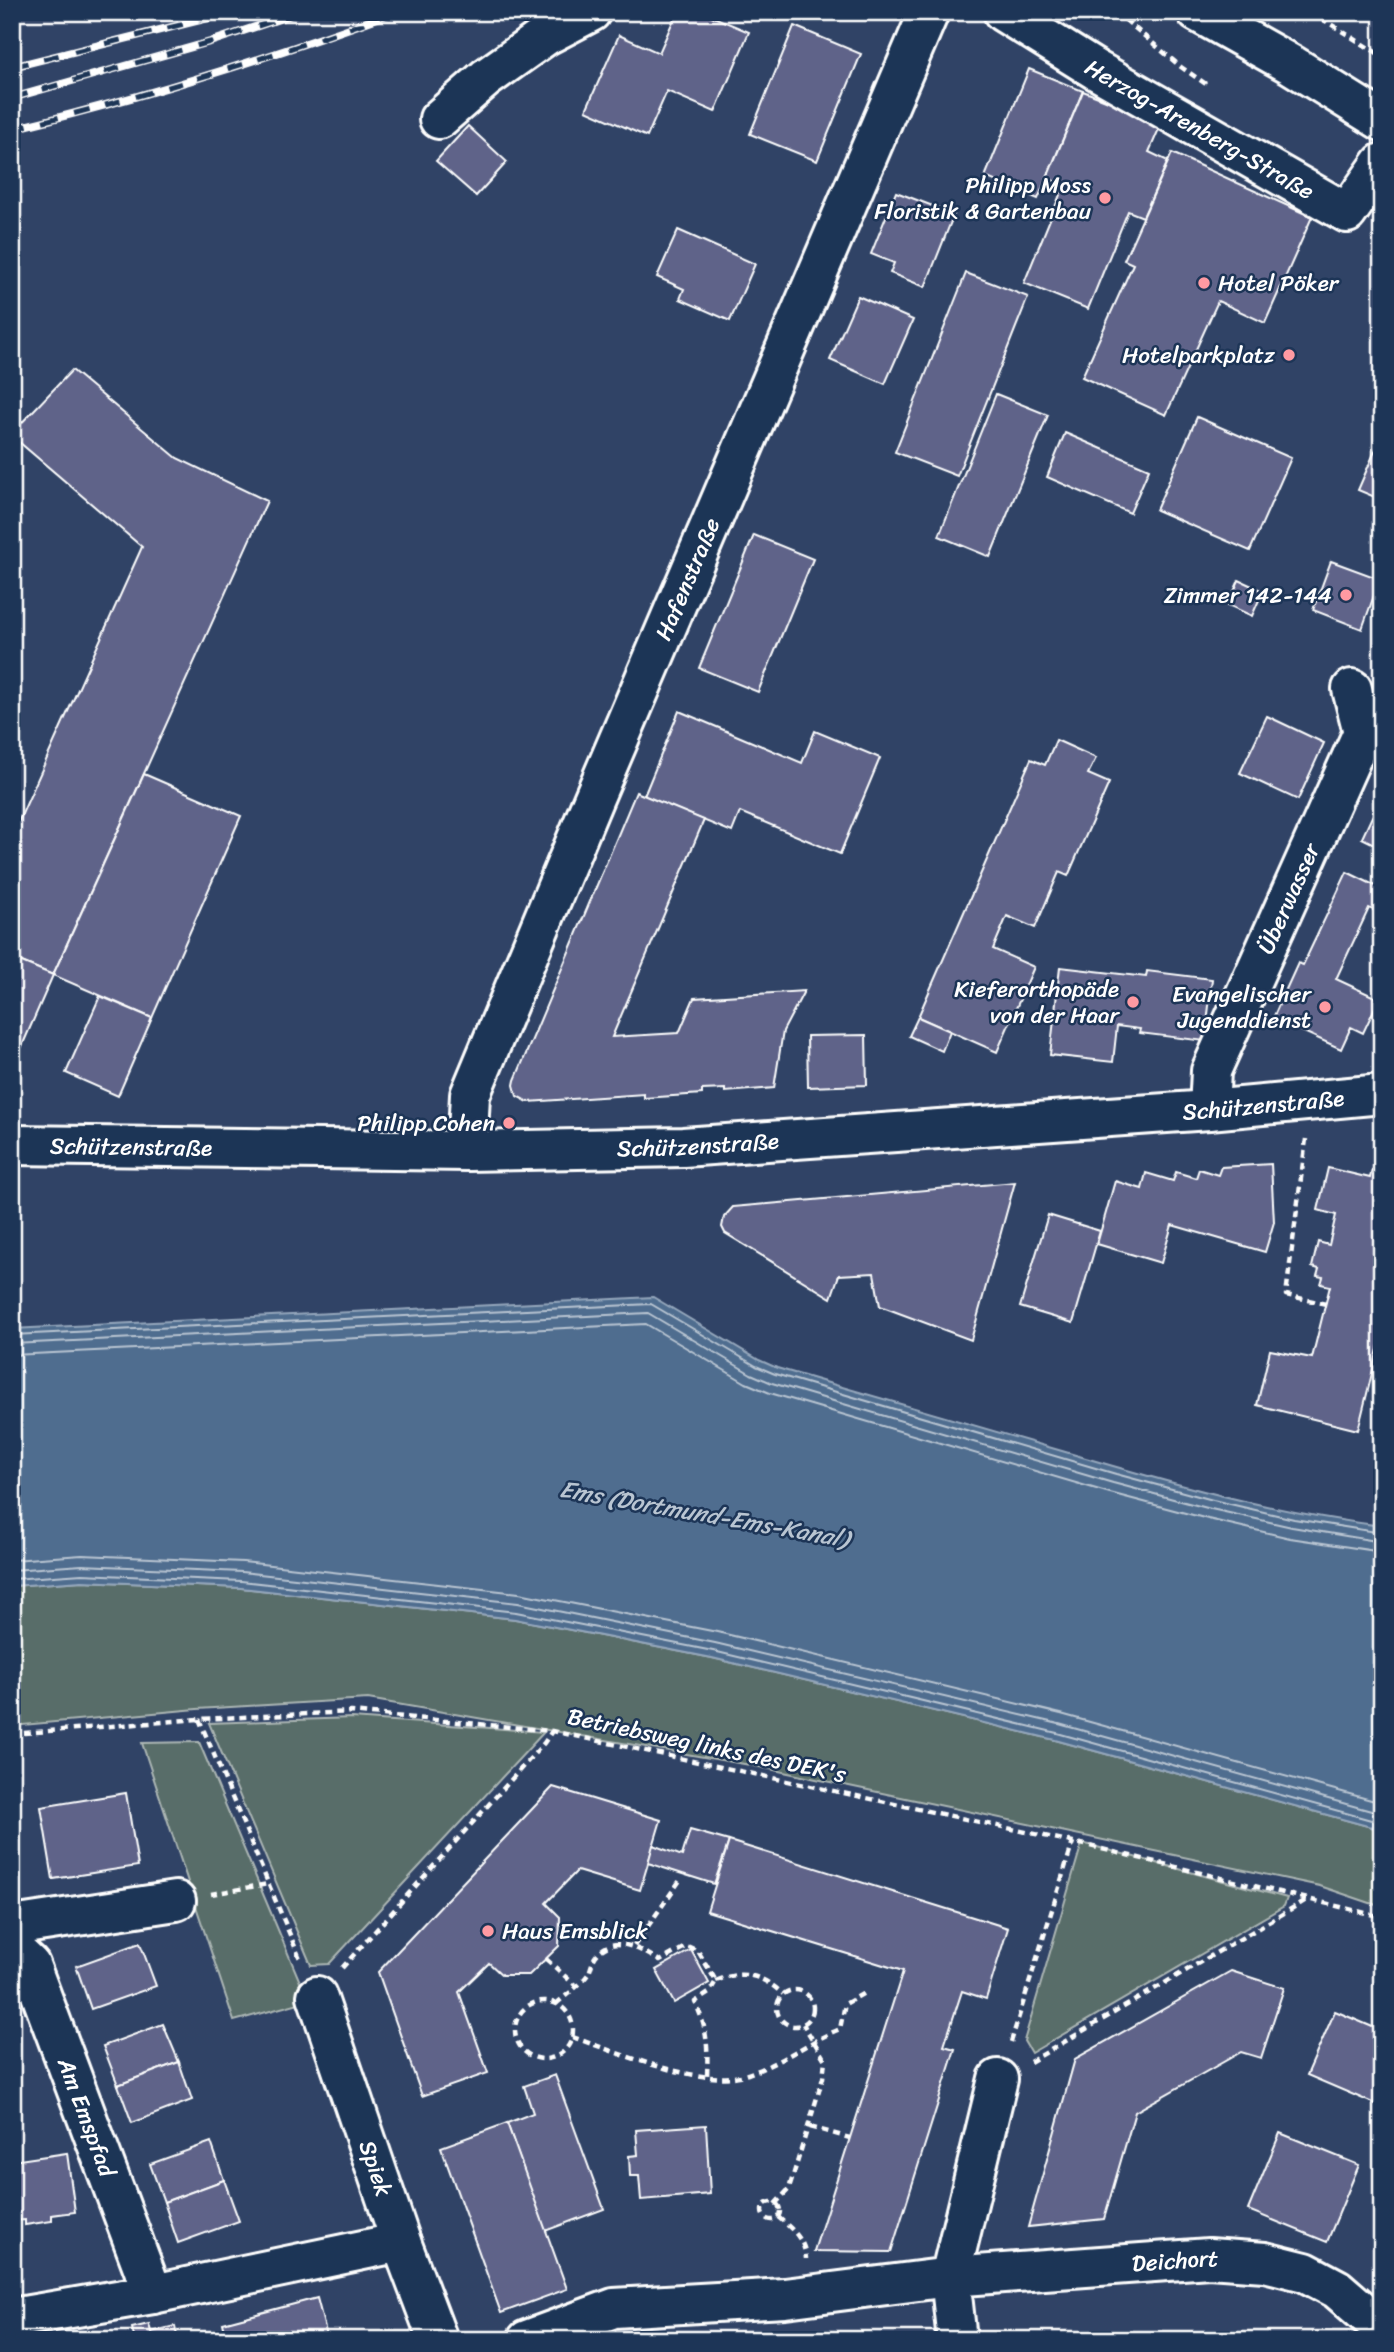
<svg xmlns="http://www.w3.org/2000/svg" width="1394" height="2352" font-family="Sriracha,sans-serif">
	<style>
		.green { fill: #586d69; stroke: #acb6b4; stroke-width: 2 }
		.water { fill: #4f6d8f; stroke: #95a7bc; stroke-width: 2 }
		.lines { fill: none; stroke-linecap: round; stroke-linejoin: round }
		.shore { stroke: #b9c5d2; stroke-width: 2 }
		.building { fill: #5e6389; stroke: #fff; stroke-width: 2 }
		.minor-casing { stroke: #fff; stroke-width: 44 }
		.path { stroke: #fff; stroke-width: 4.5; stroke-dasharray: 7 5; stroke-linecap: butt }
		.minor { stroke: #1d3557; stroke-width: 38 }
		.rail-casing { stroke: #fff; stroke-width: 8 }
		.rail { stroke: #1d3557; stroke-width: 5; stroke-dasharray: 16; stroke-linecap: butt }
		.poi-dot { fill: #ff9aa2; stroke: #1d3557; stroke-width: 2.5 }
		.labels { text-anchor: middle; stroke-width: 5; stroke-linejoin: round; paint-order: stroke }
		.street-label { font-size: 23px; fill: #fff; stroke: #1d3557 }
		.poi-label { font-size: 23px; fill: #fff; stroke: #1d3557; text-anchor: end }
		.water-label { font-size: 24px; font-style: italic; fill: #b9c5d2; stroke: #1d3557 }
	</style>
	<rect width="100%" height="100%" fill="#304366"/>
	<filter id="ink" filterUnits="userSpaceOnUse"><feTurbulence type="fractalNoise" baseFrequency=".0143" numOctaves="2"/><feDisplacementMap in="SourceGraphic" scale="14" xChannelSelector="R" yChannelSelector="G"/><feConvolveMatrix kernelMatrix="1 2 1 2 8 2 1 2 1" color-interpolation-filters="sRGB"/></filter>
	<g filter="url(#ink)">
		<g class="green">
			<path d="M82,1581L241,1588L515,1619L712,1658L1055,1740L1382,1830V1907L1320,1886L750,1765L368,1699L197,1709L12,1726V1586Z"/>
			<path d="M352,1718L544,1732L329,1964L311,1965L209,1723Z"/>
			<path d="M199,1742L303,1989L299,2003L234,2021L142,1743Z"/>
			<path d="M1082,1843L1287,1898L1284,1906L1031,2053L1024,2041Z"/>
		</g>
		<path class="water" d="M653,1297L759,1360L777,1368C872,1395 967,1423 1062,1451C1166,1482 1273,1513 1382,1526V1830L1055,1740L712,1658L515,1619L241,1588L82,1581L12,1586V1329Z"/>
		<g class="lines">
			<g class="shore">
				<path d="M12,1335L651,1304L756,1366L775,1374L1116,1474L1213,1500L1294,1519L1382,1533"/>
				<path d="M12,1344L648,1313L751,1374L772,1383L1113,1483L1211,1509L1292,1527L1382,1542"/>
				<path d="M12,1355L646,1324L746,1383L770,1393L1110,1493L1208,1519L1290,1538L1382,1552"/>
				<path d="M12,1560L82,1555L243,1562L519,1593L717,1632L1061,1714L1382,1803"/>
				<path d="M12,1570L82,1565L242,1572L518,1603L715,1643L1059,1724L1382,1814"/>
				<path d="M12,1579L82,1574L241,1581L516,1612L713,1651L1057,1733L1382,1823"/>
			</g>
		</g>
		<g class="building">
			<path d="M677,12H702L749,32L715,112L667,91L647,137L586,110L619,35L659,53Z"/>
			<path d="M794,26L861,54L817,161L750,134Z"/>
			<path d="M1029,69L1083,91L1038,199L985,177Z"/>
			<path d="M1083,91L1162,122L1149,152L1168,161L1143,217L1128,211L1088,309L1024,283L1064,185L1047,178Z"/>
			<path d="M468,126L507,162L476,196L436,161Z"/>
			<path d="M1172,153L1312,217L1265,323L1218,301L1166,415L1082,377L1133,264L1124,260Z"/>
			<path d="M896,192L954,214L925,287L890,273L894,263L871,254Z"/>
			<path d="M678,230L755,264L730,321L680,299L684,289L657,277Z"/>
			<path d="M966,273L1028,297L957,476L895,452Z"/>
			<path d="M858,296L913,320L885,384L830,360Z"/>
			<path d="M72,370L177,458L267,501L53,975L12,958V836L142,547L12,436V433Z"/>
			<path d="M996,394L1048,415L990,557L939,536Z"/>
			<path d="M1197,417L1291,458L1250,551L1156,510Z"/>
			<path d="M1065,433L1149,469L1130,513L1047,477Z"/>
			<path d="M1382,435V500L1358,490Z"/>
			<path d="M754,535L813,559L758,692L699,668Z"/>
			<path d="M1331,561L1380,579L1362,629L1313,610Z"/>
			<path d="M1239,580L1263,591L1252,616L1228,605Z"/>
			<path d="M679,711L802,763L815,731L880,758L840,854L740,812L732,832L644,796Z"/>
			<path d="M1267,716L1324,743L1298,800L1240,773Z"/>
			<path d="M1056,740L1096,758L1088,774L1109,783L1068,876L1059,872L1035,928L1007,916L993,949L1034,967L997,1052L918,1017L1031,759L1045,765Z"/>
			<path d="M144,774L241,816L152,1018L53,975Z"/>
			<path d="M636,792L704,820L612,1037L679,1033L694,998L804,991L783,1031L774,1088L725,1092V1089L702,1090V1094L644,1098V1094L528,1102L517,1096L514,1085L515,1080Z"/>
			<path d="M1382,795V848L1362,838Z"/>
			<path d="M1347,872L1382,889V914L1369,908L1336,979L1379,999L1363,1033L1351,1027L1341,1049L1273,1018L1298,963L1303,965Z"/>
			<path d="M12,958L53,975L12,1069Z"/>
			<path d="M1060,967L1146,977L1147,971L1212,979L1205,1041L1139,1033L1140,1029L1117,1026L1113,1062L1050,1055Z"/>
			<path d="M100,996L152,1018L118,1096L66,1073Z"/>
			<path d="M918,1017L950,1031L942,1051L909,1036Z"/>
			<path d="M866,1035L867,1085L808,1087L807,1036Z"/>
			<path d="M1271,1164L1274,1222L1265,1252L1172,1225L1161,1263L1097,1244L1115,1181L1142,1189L1146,1173L1173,1181L1176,1172L1196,1178L1199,1169L1218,1175L1221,1167Z"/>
			<path d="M1328,1168L1370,1178L1372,1170L1382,1172V1333L1358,1430L1257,1405L1270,1350L1312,1358L1330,1286L1321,1284L1323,1277L1317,1276L1319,1269L1312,1267L1318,1242L1329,1245L1336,1215L1318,1210Z"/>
			<path d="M1015,1182L971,1340L880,1306L874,1273L839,1275L831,1298L725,1233L722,1227L724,1217L733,1207Z"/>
			<path d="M1048,1215L1100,1231L1073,1323L1020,1307Z"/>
			<path d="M553,1787L661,1820L640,1890L577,1871L546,1903L560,1917L559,1946L529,1975H502L489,1963L459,1992L488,2073L422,2096L378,1972Z"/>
			<path d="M126,1793L138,1866L53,1879L41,1807Z"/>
			<path d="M690,1830L729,1841L714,1884L648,1863L653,1845L682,1856Z"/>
			<path d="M729,1841L1008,1928L986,1999L962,1991L944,2046L955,2049L891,2252L814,2251L903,1971L707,1911Z"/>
			<path d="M140,1943L156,1986L91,2009L76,1966Z"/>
			<path d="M691,1950L709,1983L674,2003L656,1970Z"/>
			<path d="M1231,1971L1284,1988L1261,2058L1241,2052L1135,2112L1104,2219L1028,2227L1075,2059Z"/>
			<path d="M1335,2011L1382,2031V2107L1307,2075Z"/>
			<path d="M163,2024L179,2062L118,2085L103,2046Z"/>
			<path d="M179,2062L192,2100L132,2123L118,2085Z"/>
			<path d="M555,2075L604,2209L545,2231L507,2123L533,2113L524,2086Z"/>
			<path d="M507,2123L567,2289L501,2313L441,2147Z"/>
			<path d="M706,2125L710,2194L641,2200L639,2176H630L629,2156L638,2155L636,2130Z"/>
			<path d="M1280,2133L1359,2165L1327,2242L1248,2210Z"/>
			<path d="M211,2142L224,2180L164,2202L150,2164Z"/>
			<path d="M67,2153L75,2212L52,2215V2221L25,2225V2220L12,2221V2161Z"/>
			<path d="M224,2180L239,2221L178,2243L164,2202Z"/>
			<path d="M317,2298L328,2340H227L223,2323Z"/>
			<path d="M149,2324L151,2332L175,2326L178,2340H126L134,2337L132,2328Z"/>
		</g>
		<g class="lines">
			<g class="minor-casing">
				<g id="minor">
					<path id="s1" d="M1003,12L1096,70L1347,213L1382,163"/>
					<path d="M1197,12L1292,65L1382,121"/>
					<path d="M439,119L486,78L545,36L591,12"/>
					<path id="s2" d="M1209,1110L1211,1071L1363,732L1352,689"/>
					<path id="s3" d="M12,1145L467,1151L683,1147L1209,1110L1382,1094"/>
					<path id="s4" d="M467,1151L470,1095L593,800L929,12"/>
					<path d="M12,1926L176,1901"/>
					<path id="s5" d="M12,1948L30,1965L153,2294"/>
					<path id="s6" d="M317,1996L401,2242L438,2340"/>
					<path d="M12,2318L153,2294L401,2242"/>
					<path id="s7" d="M527,2340L614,2308L785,2298L950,2277L1209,2258L1265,2262L1305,2272L1337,2289L1382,2328"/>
					<path d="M957,2340L950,2277L998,2079"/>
				</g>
			</g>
			<g class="path">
				<path d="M1116,12L1181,67L1206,84"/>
				<path d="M1311,12L1382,56"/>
				<path d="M1375,12L1382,18"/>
				<path d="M1306,1139L1286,1295L1326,1304"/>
				<path d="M199,1719L301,1961"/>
				<path d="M12,1734L199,1719L351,1712L552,1731L1073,1842L1382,1917"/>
				<path d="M211,1894L268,1884"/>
				<path d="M634,1946L681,1879"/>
				<path d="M546,1959L576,1986"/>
				<path d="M342,1968L544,1743L552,1731"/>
				<path d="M716,1981C742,1969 762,1975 783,1994"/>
				<circle cx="795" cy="2008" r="18"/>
				<circle cx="544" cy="2030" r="29"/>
				<path d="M556,2004C566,1995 581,1985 589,1973C591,1968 592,1962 595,1957C613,1932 639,1949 660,1961L687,1946L698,1951L716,1981L709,1993L695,2002C708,2030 708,2047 707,2077"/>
				<path d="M572,2037C617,2052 702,2089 748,2074C781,2063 808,2042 840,2029L845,2004L866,1992"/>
				<path d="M1011,2042L1073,1842"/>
				<path d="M1030,2062L1308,1899"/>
				<path d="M810,2127L850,2138"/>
				<circle cx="771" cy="2211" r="9"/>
				<path d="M775,2204L789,2189L823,2078L825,2060L803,2024"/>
				<path d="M778,2217C792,2229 805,2239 806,2259"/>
			</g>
			<use href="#minor" class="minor"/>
			<g class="rail-casing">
				<g id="rail">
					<path d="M12,67L232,12"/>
					<path d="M12,98L210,42L300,12"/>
					<path d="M12,129C142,98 269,58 394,12"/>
				</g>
			</g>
			<use href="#rail" class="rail"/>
		</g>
	</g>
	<g class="poi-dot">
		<circle cx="1105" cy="198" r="7"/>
		<circle cx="1204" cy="283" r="7"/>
		<circle cx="1289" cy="355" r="7"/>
		<circle cx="1346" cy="595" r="7"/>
		<circle cx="1133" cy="1002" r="7"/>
		<circle cx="1325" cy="1007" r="7"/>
		<circle cx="509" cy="1123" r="7"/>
		<circle cx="488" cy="1931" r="7"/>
	</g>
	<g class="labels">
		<g class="street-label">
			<text dy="8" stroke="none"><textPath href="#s1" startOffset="229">Herzog-Arenberg-Straße</textPath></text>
			<text dy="8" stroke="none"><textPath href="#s4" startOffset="616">Hafenstraße</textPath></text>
			<text dy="8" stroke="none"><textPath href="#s2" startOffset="228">Überwasser</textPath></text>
			<text dy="8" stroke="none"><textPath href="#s3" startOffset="1253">Schützenstraße</textPath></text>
			<text dy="8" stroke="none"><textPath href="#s3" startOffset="686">Schützenstraße</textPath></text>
			<text dy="8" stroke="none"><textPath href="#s3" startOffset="119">Schützenstraße</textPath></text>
			<text transform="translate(707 1745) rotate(12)" y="8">Betriebsweg links des DEK's</text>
			<text dy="8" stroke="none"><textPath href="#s5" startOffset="187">Am Emspfad</textPath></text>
			<text dy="8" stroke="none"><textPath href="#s6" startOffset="182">Spiek</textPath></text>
			<text dy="8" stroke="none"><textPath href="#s7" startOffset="656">Deichort</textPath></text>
		</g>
		<g class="poi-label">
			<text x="1091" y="193">Philipp Moss<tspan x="1091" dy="26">Floristik &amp; Gartenbau</tspan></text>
			<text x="1218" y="291" text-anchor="start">Hotel Pöker</text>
			<text x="1275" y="363">Hotelparkplatz</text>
			<text x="1332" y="603">Zimmer 142-144</text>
			<text x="1119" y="997">Kieferorthopäde<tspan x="1119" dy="26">von der Haar</tspan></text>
			<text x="1311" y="1002">Evangelischer<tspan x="1311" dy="26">Jugenddienst</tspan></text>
			<text x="495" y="1131">Philipp Cohen</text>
			<text x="502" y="1939" text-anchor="start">Haus Emsblick</text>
		</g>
		<g class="water-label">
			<text transform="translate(704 1514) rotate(10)" y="8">Ems (Dortmund-Ems-Kanal)</text>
		</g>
	</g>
	<rect width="1394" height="2352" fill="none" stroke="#1d3557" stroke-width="42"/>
	<rect x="21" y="21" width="1352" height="2310" fill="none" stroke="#fff" stroke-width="2.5" filter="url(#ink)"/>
</svg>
